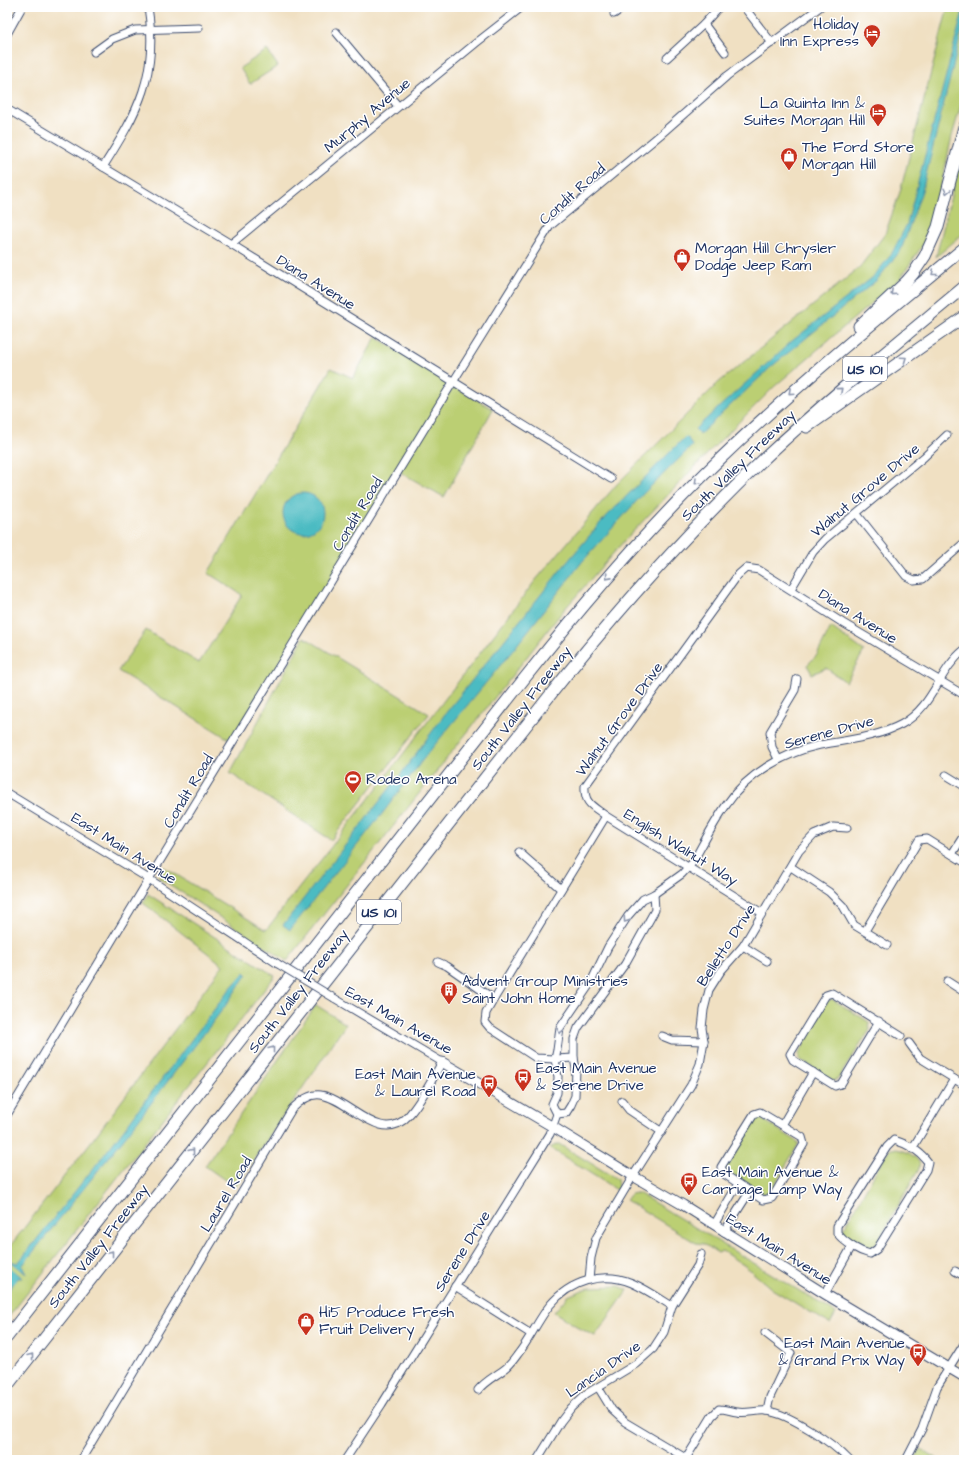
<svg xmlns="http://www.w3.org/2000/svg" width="971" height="1467" font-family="'Architects Daughter',sans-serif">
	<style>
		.green { fill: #bbcf73; stroke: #6b7f68 }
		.water { fill: #4cbbc2; stroke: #347590 }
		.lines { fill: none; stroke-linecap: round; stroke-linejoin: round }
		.minor-casing { stroke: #3b4a6d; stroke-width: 9 }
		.major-casing { stroke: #3b4a6d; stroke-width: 11 }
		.highway-casing { stroke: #3b4a6d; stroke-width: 13 }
		.minor { stroke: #fff; stroke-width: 7 }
		.major { stroke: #fff; stroke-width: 9 }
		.highway { stroke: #fff; stroke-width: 11 }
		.minor-bridge-casing { stroke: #3b4a6d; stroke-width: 9; stroke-linecap: butt }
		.minor-bridge { stroke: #fff; stroke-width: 7 }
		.oneway { stroke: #8d97ae }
		.labels { text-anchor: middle; stroke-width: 3; stroke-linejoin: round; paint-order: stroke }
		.shield { fill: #fff; stroke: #5f6d8e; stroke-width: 1 }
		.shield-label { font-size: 14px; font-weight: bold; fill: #1b2f5e }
		.poi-label { font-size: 15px; fill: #1b2f5e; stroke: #fff; text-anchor: start }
		.street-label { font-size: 15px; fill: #1b2f5e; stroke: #fff }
	</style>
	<rect width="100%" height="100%" fill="#fff"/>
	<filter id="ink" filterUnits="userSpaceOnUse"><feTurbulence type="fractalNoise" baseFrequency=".025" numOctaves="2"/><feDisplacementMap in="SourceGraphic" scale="8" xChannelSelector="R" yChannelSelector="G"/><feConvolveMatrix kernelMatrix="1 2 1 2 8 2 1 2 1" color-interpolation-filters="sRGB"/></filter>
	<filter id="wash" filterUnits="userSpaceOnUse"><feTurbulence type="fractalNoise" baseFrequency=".012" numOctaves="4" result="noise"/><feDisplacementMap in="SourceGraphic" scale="16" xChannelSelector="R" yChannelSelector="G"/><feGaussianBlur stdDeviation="0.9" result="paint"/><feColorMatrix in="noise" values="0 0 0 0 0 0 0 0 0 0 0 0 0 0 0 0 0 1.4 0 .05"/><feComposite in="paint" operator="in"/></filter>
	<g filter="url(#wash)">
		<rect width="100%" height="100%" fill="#f0e0c2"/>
		<g class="green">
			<path d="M948,7H964V95L952,136L932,227L924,243L900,279L775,386L712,449L624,541L563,611L287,961L158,877L164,867L266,930L371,796L535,581L617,484L718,383L859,268L885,234L900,192Z"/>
			<path d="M267,50L278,66L250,84L240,68Z"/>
			<path d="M964,143V233L936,257Z"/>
			<path d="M376,337L446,382L493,409L444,497L398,471L232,741L118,671L146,630L199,663L242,595L208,573L331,368L353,378Z"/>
			<path d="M831,627L864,651L846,682L826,668L812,674L807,665L817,655Z"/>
			<path d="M304,637L429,714L331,840L230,773Z"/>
			<path d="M148,894L275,976L7,1319V1250L97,1134L223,965L143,903Z"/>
			<path d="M832,999L869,1022L870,1030L837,1080L833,1081L799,1059V1054L827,1001Z"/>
			<path d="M316,1005L346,1024L235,1187L205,1166Z"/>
			<path d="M759,1118L765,1121L798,1142V1145L769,1194L765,1195L728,1172L726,1168L755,1121Z"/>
			<path d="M557,1144H559L617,1179L618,1187L617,1190L550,1148Z"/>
			<path d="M891,1149C899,1148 915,1154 919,1162C920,1164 919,1167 919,1169L877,1243C864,1252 857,1243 845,1236L843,1230L885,1155Z"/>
			<path d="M636,1193L640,1194L836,1313L830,1324L772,1289L745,1266L722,1251L718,1253L704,1244L696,1243L626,1200L631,1194Z"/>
			<path d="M619,1286L628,1290L595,1336L581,1329L554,1312L568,1296L590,1287Z"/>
			<path d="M921,1449L939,1460H914Z"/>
		</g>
		<g class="water">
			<path d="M964,7V22L922,191L901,250L877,280L771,367L700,434L695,429L792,341L873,277L891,255L907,224Z"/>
			<path d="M685,437L688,438L692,446L643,494L582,562L513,650L428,753L382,814L290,930L283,925L401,774L445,714L563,567L601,522Z"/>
			<circle cx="303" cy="513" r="20"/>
			<path d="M245,972L247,974L226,1005L136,1123L22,1266L26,1274L10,1261L18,1263L111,1146L229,990Z"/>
			<path d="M8,1266L23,1278H18L7,1292Z"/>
		</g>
	</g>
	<g filter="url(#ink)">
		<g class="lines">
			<g class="minor-casing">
				<g id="minor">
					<path d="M744,7L772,43"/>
					<path d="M614,14L624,7"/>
					<path d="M704,24L725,52"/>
					<path d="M336,32L398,106"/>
					<path d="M7,34L22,7"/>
					<path d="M94,52L112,39L135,30L199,28"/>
					<path d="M667,58L704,24L719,7"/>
					<path d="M7,109L231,244L611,479"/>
					<path d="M103,167C138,112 159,74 148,7"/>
					<path d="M231,244L476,43L522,7"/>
					<path d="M857,514L906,576L914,580L923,579L964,543"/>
					<path d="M791,589L813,552L825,539L924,457L947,435"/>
					<path d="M778,759L772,747L770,732L795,690L797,679"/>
					<path d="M946,775L964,786"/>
					<path d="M7,793L149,879L278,964"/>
					<path d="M519,852L561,889"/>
					<path d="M952,854L964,835"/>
					<path d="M791,867L829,892L843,906L854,925L887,945"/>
					<path d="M762,913L606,816C593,806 584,804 585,786L738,575L746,568L759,570L843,623L964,695"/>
					<path d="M865,931L919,840L927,839L964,862"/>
					<path d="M743,946L767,961"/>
					<path d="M438,962L447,966L494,999"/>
					<path d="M947,981L964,992"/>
					<path d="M879,1021L841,1084L835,1086L793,1060L790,1054L826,995L832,993L901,1036"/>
					<path d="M662,1036L672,1040L704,1041"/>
					<path d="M909,1043L920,1058L964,1085"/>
					<path d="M574,1058L555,1059L536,1058L490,1028L485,1022L486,1013L494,999L606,816"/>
					<path d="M622,1101L629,1110L662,1132"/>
					<path d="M760,1112L802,1137L804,1144L772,1198L763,1200L724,1174L721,1167L754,1114Z"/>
					<path d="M557,1114L566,1113L571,1105L575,1096L576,1069L574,1058V1039L578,1028L625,964L655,910L654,894"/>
					<path d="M7,1115L149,879L453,382L550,226L660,135L727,76L820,7"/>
					<path d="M782,1125L813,1072"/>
					<path d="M894,1140C907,1144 920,1151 928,1162L926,1170L877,1249L870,1254C858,1251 845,1243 837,1233V1226L887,1147Z"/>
					<path d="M912,1149L954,1079"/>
					<path d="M714,1225L738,1184"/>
					<path d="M724,1232L750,1191"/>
					<path d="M955,1271L964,1276"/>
					<path d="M589,1280L591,1258L596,1238L633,1176L691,1085L700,1064L704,1041L702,1028L704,1010L709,990L721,971L743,946L799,851L814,835L833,827L847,828"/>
					<path d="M455,1286L531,1334"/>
					<path d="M825,1294L852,1246"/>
					<path d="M765,1333L791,1353L770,1397L767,1411"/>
					<path d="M598,1387L612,1410L625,1422L689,1460"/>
					<path d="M478,1390C486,1380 496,1376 506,1368C511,1364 515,1358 518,1354C530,1339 538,1320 550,1305C570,1281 602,1271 632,1283C646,1289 659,1298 672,1306"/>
					<path d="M81,1460L292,1109C300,1101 310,1093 321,1095C349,1099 381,1146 408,1116C422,1101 432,1079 442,1062L334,998"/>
					<path d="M345,1460L382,1404L550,1134L557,1114L552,1104L557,1093L558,1077L555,1059L557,1050L560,1028L590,984L608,947L628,916L643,899L654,894L682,874L693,862C704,842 714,822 727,804C747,774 786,752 820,745C847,740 878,737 902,724C934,706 938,671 964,650"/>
					<path d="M537,1460L561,1421L571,1408L586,1394L636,1364L653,1349L664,1332L672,1306L698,1265L701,1254"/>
					<path d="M685,1460L712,1416L719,1409C726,1409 730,1411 737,1412C746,1414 757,1410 767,1411C790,1414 833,1443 849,1460"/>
					<path d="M906,1460L922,1429L937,1387L964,1344"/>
				</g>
			</g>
			<g class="major-casing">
				<path id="major" d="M442,1062L553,1127L633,1176L683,1205L825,1294L964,1377"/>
			</g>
			<g class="highway-casing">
				<g id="highway">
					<path d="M859,326L906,282L913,274L925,256L938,227L964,127"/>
					<path d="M807,427L964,317"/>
					<path d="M7,1337L524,679C585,602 649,527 720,459C798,384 881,316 964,248"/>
					<path d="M7,1386L547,699C615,613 688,531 768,455C831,396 898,342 964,287"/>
				</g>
			</g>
			<use href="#minor" class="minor"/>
			<use href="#major" class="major"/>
			<use href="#highway" class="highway"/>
			<g class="minor-bridge-casing">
				<path id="minor-bridge" d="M278,964L334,998"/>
			</g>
			<use href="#minor-bridge" class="minor-bridge"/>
		</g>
		<defs><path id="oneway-chevron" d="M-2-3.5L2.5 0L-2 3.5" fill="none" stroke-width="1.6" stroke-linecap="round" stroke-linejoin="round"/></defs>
		<g class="oneway">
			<use href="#oneway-chevron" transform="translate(947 191) rotate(104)"/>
			<use href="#oneway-chevron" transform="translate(934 273) rotate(141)"/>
			<use href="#oneway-chevron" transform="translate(893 293) rotate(138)"/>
			<use href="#oneway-chevron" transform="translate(904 359) rotate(-35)"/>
			<use href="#oneway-chevron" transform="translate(840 390) rotate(-41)"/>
			<use href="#oneway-chevron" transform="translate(791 392) rotate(138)"/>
			<use href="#oneway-chevron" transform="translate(697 482) rotate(135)"/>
			<use href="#oneway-chevron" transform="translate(608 577) rotate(132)"/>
			<use href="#oneway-chevron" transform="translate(626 920) rotate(125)"/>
			<use href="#oneway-chevron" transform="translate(560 1031) rotate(105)"/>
			<use href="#oneway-chevron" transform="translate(272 1049) rotate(-52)"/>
			<use href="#oneway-chevron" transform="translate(192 1151) rotate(-52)"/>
			<use href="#oneway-chevron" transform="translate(111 1253) rotate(-52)"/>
			<use href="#oneway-chevron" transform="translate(31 1356) rotate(-52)"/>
		</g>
	</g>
	<defs>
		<g id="hotel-pin" transform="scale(0.9)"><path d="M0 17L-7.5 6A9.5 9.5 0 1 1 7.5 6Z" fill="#c8321e" stroke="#fff"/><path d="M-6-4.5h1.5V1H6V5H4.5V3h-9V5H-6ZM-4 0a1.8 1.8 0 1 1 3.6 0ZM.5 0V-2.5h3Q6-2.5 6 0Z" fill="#fff"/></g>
		<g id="shop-pin" transform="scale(0.9)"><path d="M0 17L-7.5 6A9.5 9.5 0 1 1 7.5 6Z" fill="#c8321e" stroke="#fff"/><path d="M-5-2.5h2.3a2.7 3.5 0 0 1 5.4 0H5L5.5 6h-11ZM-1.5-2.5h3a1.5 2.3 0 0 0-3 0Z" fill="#fff"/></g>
		<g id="stadium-pin" transform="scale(0.9)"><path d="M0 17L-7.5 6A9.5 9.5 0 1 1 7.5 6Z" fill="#c8321e" stroke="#fff"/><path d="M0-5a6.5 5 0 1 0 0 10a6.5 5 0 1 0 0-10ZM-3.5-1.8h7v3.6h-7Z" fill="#fff"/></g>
		<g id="building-pin" transform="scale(0.9)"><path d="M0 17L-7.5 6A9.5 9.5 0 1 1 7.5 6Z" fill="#c8321e" stroke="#fff"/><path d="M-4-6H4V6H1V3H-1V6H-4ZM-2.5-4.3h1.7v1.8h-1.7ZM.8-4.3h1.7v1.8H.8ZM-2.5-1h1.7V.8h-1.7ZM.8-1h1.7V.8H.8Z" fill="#fff"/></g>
		<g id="bus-pin" transform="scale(0.9)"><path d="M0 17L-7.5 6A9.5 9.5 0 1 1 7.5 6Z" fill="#c8321e" stroke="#fff"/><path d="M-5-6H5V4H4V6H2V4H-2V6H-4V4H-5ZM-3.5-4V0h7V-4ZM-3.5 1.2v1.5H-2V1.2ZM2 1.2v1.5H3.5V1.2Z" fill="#fff"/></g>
	</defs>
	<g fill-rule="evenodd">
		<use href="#hotel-pin" x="872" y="33"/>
		<use href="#hotel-pin" x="878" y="112"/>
		<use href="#shop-pin" x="789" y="156"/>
		<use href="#shop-pin" x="682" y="257"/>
		<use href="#stadium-pin" x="353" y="779"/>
		<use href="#building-pin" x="449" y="990"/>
		<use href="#bus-pin" x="523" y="1077"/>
		<use href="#bus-pin" x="489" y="1083"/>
		<use href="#bus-pin" x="689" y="1181"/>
		<use href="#shop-pin" x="306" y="1321"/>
		<use href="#bus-pin" x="918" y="1352"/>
	</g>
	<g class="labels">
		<g class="shield">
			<rect x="843" y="357" width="44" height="24" rx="3"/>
			<rect x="357" y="900" width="44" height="24" rx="3"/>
		</g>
		<g class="shield-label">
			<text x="865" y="374">US 101</text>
			<text x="379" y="917">US 101</text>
		</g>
		<g class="poi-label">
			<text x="859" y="29" text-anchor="end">Holiday<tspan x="859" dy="17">Inn Express</tspan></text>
			<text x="865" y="108" text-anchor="end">La Quinta Inn &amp;<tspan x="865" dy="17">Suites Morgan Hill</tspan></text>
			<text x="802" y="152">The Ford Store<tspan x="802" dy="17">Morgan Hill</tspan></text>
			<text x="695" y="253">Morgan Hill Chrysler<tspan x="695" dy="17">Dodge Jeep Ram</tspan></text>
			<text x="366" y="784">Rodeo Arena</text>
			<text x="462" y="986">Advent Group Ministries<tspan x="462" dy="17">Saint John Home</tspan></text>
			<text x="536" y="1073">East Main Avenue<tspan x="536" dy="17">&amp; Serene Drive</tspan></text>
			<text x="476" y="1079" text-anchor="end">East Main Avenue<tspan x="476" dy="17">&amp; Laurel Road</tspan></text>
			<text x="702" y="1177">East Main Avenue &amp;<tspan x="702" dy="17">Carriage Lamp Way</tspan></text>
			<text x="319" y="1317">Hi5 Produce Fresh<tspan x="319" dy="17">Fruit Delivery</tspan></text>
			<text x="905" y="1348" text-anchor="end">East Main Avenue<tspan x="905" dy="17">&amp; Grand Prix Way</tspan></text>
		</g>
		<g class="street-label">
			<text transform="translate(367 115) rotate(-40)" y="5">Murphy Avenue</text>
			<text transform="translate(572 194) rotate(-42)" y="5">Condit Road</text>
			<text transform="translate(316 282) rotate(32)" y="5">Diana Avenue</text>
			<text transform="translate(738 465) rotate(-44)" y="5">South Valley Freeway</text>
			<text transform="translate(865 490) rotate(-40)" y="5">Walnut Grove Drive</text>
			<text transform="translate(357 514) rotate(-59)" y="5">Condit Road</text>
			<text transform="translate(858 616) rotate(32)" y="5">Diana Avenue</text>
			<text transform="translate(521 708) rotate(-52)" y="5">South Valley Freeway</text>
			<text transform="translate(619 719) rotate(-54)" y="5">Walnut Grove Drive</text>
			<text transform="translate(829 732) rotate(-15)" y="5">Serene Drive</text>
			<text transform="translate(188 791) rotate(-59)" y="5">Condit Road</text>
			<text transform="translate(681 847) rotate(32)" y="5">English Walnut Way</text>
			<text transform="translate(124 848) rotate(32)" y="5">East Main Avenue</text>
			<text transform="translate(726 945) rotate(-57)" y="5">Belletto Drive</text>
			<text transform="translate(298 991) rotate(-52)" y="5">South Valley Freeway</text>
			<text transform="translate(399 1020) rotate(30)" y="5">East Main Avenue</text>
			<text transform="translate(226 1194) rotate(-59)" y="5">Laurel Road</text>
			<text transform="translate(98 1246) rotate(-52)" y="5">South Valley Freeway</text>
			<text transform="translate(779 1249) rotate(32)" y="5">East Main Avenue</text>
			<text transform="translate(462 1251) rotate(-58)" y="5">Serene Drive</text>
			<text transform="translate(603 1369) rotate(-35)" y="5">Lancia Drive</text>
		</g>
	</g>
	<rect width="971" height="1467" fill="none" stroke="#fff" stroke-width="24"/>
</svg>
